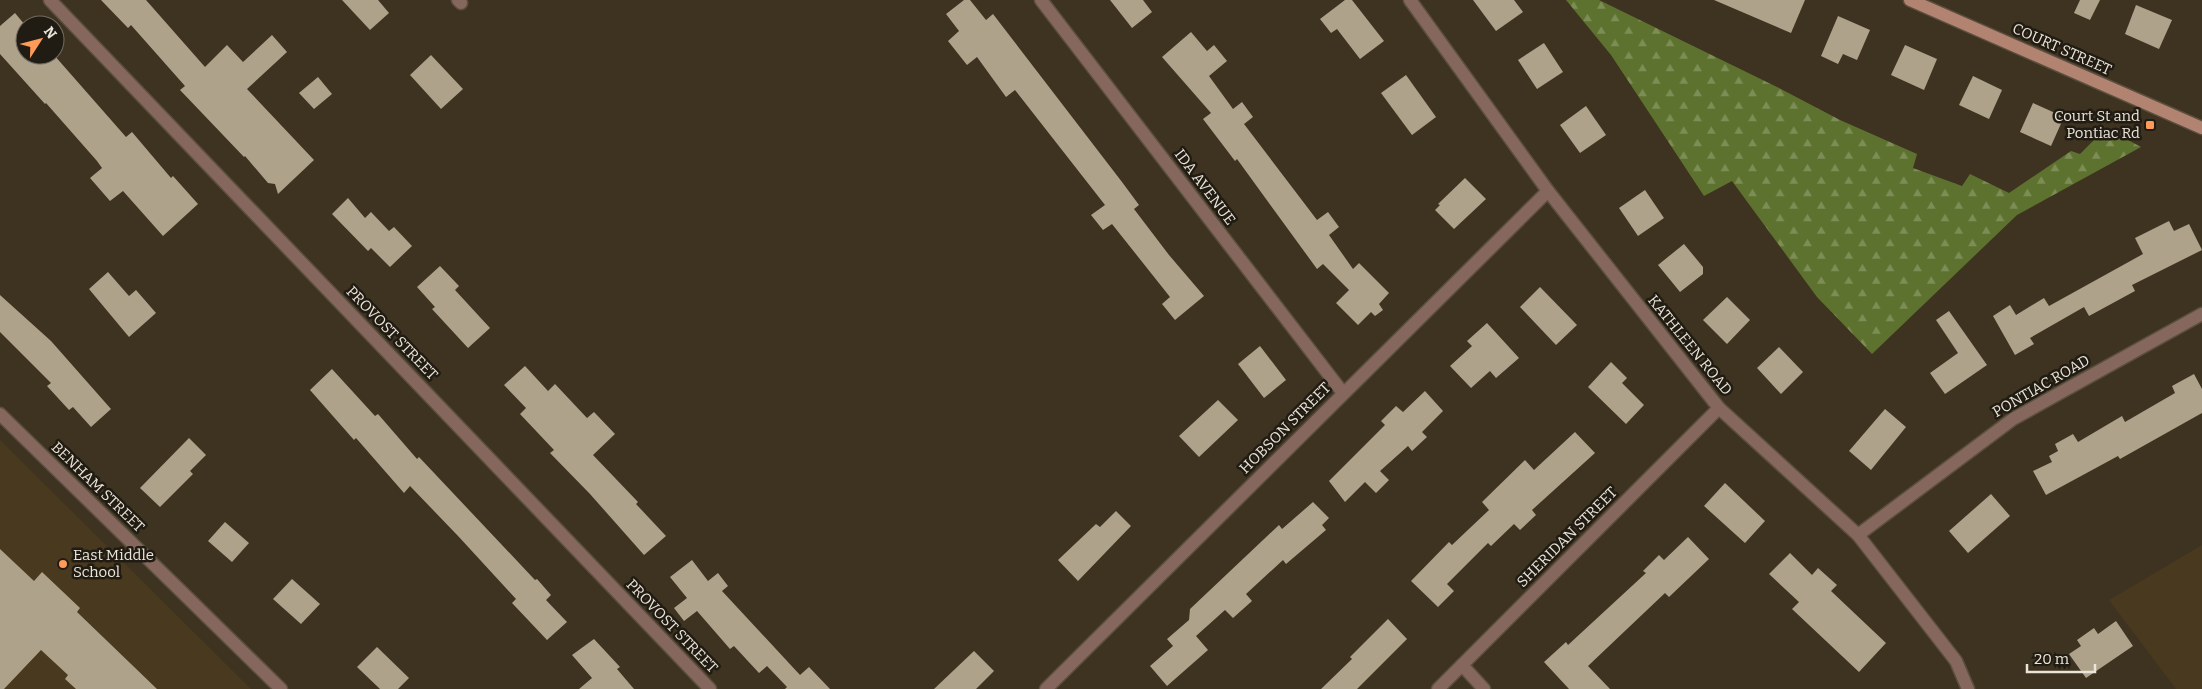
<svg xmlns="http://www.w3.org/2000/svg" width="2202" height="689" font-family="Bitter,serif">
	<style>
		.built { fill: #48391f }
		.forest { fill: url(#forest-firs) }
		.building { fill: #afa28b }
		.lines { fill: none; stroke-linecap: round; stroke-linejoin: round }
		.street-casing { stroke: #5a4f3d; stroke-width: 15 }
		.secondary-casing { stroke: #5a4f3d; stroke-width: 15 }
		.street { stroke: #86675d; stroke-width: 12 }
		.secondary { stroke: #b38372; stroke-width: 12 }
		.poi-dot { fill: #fe9b59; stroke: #211c13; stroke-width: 2 }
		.labels { text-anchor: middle; stroke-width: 5; stroke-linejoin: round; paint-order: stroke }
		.street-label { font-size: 15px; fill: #ebe4d8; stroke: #211c13 }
		.poi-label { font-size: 15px; fill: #ebe4d8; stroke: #211c13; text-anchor: end }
	</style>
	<defs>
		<pattern id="forest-firs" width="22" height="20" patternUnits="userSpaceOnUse" patternTransform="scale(1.25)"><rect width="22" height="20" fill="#5e722f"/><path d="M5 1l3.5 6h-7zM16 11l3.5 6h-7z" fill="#7d8d56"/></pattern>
	</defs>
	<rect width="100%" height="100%" fill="#3e3320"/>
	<g class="built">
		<path d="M0,440L251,689H0Z"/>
		<path d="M2202,545V689H2176L2109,600Z"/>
	</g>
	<path class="forest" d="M1566,0H1599L1777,87L1840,120L1917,154L1913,168L1962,186L1970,174L2009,193L2071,151L2080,154L2106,128L2141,147L2017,215L1872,354L1817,297L1732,181L1704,196L1611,55Z"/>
	<g class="building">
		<path d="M101,0H146L205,67L227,45L243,62L272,35L287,52L247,89L314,160L278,194L275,184L268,183L245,156L244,157L180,90L185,86L131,25L128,28Z"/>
		<path d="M342,0H378L389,13L370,30Z"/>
		<path d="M964,0H970L986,20L993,14L1122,182L1139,205L1134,209L1169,255L1204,296L1175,320L1162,304L1170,297L1112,224L1103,230L1091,215L1105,205L1015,90L1006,97L977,57L967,65L948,41L959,31L946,14Z"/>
		<path d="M1110,0H1143L1152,12L1132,28Z"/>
		<path d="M1345,0H1352L1384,41L1360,59L1337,29L1331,33L1320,19Z"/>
		<path d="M1473,0H1514L1523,12L1496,31Z"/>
		<path d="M1714,0H1805L1791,33Z"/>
		<path d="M2080,0H2100L2090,20L2074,13Z"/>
		<path d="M2136,5L2172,20L2159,49L2125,34Z"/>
		<path d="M15,13L25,25V55H54L126,137L132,132L171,178L173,176L198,204L163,236L123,191L110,201L90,178L102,168L97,161L46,103L45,104L0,54V26Z"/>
		<path d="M1838,16L1870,30L1857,60L1843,54L1838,64L1821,56Z"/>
		<path d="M1191,32L1207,51L1214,45L1227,61L1209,76L1233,109L1242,102L1253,117L1244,124L1317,220L1328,212L1339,227L1329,235L1353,269L1359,263L1389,293L1379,304L1383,310L1375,316L1371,312L1358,325L1336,303L1349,290L1323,264L1317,269L1237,159L1235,161L1203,119L1211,113L1162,57Z"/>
		<path d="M1544,43L1563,72L1537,89L1518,60Z"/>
		<path d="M1905,45L1937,59L1924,90L1891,75Z"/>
		<path d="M431,55L463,89L441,109L410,75Z"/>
		<path d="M1406,75L1436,117L1412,135L1381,93Z"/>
		<path d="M1973,76L2002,90L1989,119L1959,105Z"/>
		<path d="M318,77L332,94L314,109L299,93Z"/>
		<path d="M2033,103L2064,117L2051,146L2020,132Z"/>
		<path d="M1586,106L1606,135L1580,153L1560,125Z"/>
		<path d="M1465,178L1486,199L1454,229L1435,210L1440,205L1438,204Z"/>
		<path d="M1645,190L1664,218L1638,236L1619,208Z"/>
		<path d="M348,198L365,218L371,212L389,231L394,227L412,246L390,267L371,248L368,251L332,214Z"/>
		<path d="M2169,221L2174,231L2189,224L2202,250L2132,285L2135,291L2089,316L2084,307L2030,338L2034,344L2015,355L1993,316L2010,305L2016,315L2044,298L2049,306L2143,254L2135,238Z"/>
		<path d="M1684,244L1703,267V274L1680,292L1658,265Z"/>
		<path d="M440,266L459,286L455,290L490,328L468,348L432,309L435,307L417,287Z"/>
		<path d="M108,272L129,296L136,290L156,313L129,337L89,289Z"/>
		<path d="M1540,287L1577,325L1556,345L1520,307Z"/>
		<path d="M0,295L51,341L111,409L91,427L73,407L69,410L47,386L51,383L0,332Z"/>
		<path d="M1727,297L1750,320L1727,344L1703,320Z"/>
		<path d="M1949,311L1987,365L1945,394L1930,373L1958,353L1936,320Z"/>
		<path d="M1487,323L1519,358L1496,378L1490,371L1471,388L1450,366L1472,346L1467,341Z"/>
		<path d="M1260,346L1286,380L1264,398L1238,364Z"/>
		<path d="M1779,347L1803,372L1781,394L1757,368Z"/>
		<path d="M1611,362L1627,378L1622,383L1644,405L1626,424L1588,387Z"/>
		<path d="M525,366L548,391L555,384L587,418L594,412L615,434L593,455L638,502L636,504L666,536L644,555L590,494L550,453L554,450L520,414L526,408L504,385Z"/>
		<path d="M332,369L375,416L378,414L417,459L419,457L535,580L537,579L551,595L546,600L567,622L547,640L512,603L516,599L459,537L410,486L404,493L356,438L354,440L310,390Z"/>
		<path d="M2194,374L2202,389V413L2120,459L2118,456L2046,495L2033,471L2052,462L2049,456L2058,451L2055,444L2073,434L2078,442L2122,416L2125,422L2175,393L2172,386Z"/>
		<path d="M1425,391L1443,411L1422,432L1427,437L1412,451L1408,446L1380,471L1389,480L1376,493L1365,482L1345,502L1329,481L1385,425L1381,421L1396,406L1403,412Z"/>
		<path d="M1218,400L1238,420L1199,457L1179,436Z"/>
		<path d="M1885,409L1906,427L1871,470L1849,451Z"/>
		<path d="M1575,432L1595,453L1532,510L1536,515L1520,530L1514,524L1491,546L1488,543L1447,584L1454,591L1438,607L1411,581L1449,542L1452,545L1489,510L1482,502L1525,460L1534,470Z"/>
		<path d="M189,438L206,455L190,471L193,474L160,507L140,488Z"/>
		<path d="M1725,483L1765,521L1745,543L1704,506Z"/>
		<path d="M1991,494L2010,516L1968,553L1949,531Z"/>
		<path d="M1313,502L1329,518L1322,525L1326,530L1286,564L1283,560L1246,594L1252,601L1233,618L1225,610L1196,636L1208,650L1167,686L1150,666L1173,646L1167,639L1189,620L1190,609L1279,525L1282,529Z"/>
		<path d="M1116,511L1131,526L1078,581L1058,560L1096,524L1100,527Z"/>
		<path d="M225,522L249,543L232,562L208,541Z"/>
		<path d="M1688,537L1709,559L1669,597L1665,593L1588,666L1610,689H1569L1544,662L1566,642L1568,645L1646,573L1643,571L1659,555L1664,560Z"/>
		<path d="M0,549L34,581L42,572L80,608L77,612L157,689H76L65,679L68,675L41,650L4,689H0Z"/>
		<path d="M1790,553L1812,575L1818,568L1837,585L1831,591L1886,643L1859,672L1792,609L1799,602L1769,574Z"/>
		<path d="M692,560L708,581L718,573L728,586L722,591L800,675L809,667L830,689H785L787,687L767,666L759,673L734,646L730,649L697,611L684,621L674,608L687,598L670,577Z"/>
		<path d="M292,579L320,604L301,624L273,599Z"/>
		<path d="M1388,619L1407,639L1357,689H1321L1352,659L1350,657Z"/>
		<path d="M2116,621L2133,646L2086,678L2069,654L2081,646L2077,640L2094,628L2098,634Z"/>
		<path d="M594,639L620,667L617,669L634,689H579L592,678L572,655Z"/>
		<path d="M377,647L409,678L398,689H380L357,667Z"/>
		<path d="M974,651L994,671L976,689H934Z"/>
	</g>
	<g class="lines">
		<g class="street-casing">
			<g id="street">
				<path d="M50,0L710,689"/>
				<path d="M458,0L461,3"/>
				<path d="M1041,0L1343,393"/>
				<path d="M1410,0L1548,191L1719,408L1858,535L1956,661L1968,689"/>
				<path d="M0,414L281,689"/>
				<path d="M1858,535L2013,419L2202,314"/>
				<path d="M1462,665L1484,689"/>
				<path d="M1046,689L1548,191"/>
				<path d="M1438,689L1719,408"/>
			</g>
		</g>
		<g class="secondary-casing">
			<path id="secondary" d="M1910,0L2202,128"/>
		</g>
		<use href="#street" class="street"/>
		<use href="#secondary" class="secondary"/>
	</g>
	<g class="poi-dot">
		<rect x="2145" y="120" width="10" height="10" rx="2.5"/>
		<circle cx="63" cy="564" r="5"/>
	</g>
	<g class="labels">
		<g class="street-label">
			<text transform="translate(2062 49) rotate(24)" y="5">COURT STREET</text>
			<text transform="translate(1205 187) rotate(53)" y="5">IDA AVENUE</text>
			<text transform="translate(392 333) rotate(46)" y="5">PROVOST STREET</text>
			<text transform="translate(1690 345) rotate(51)" y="5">KATHLEEN ROAD</text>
			<text transform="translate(2041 386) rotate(-30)" y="5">PONTIAC ROAD</text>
			<text transform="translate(1285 428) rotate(-45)" y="5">HOBSON STREET</text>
			<text transform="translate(98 487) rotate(44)" y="5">BENHAM STREET</text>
			<text transform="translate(1567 537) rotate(-45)" y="5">SHERIDAN STREET</text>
			<text transform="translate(672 626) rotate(46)" y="5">PROVOST STREET</text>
		</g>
		<g class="poi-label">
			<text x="2140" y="121">Court St and<tspan x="2140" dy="17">Pontiac Rd</tspan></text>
			<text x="73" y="560" text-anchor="start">East Middle<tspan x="73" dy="17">School</tspan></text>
		</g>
	</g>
	<g transform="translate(40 40) rotate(54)"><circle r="24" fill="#211c13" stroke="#726c62"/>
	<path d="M0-4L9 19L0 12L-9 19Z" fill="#fe9b59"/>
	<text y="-8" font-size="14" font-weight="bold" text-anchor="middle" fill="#ebe4d8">N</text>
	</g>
	<path d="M2027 664v8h68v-8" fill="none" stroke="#ebe4d8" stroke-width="2.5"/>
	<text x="2034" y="664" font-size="15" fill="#ebe4d8" stroke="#211c13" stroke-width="4" paint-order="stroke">20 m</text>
</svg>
